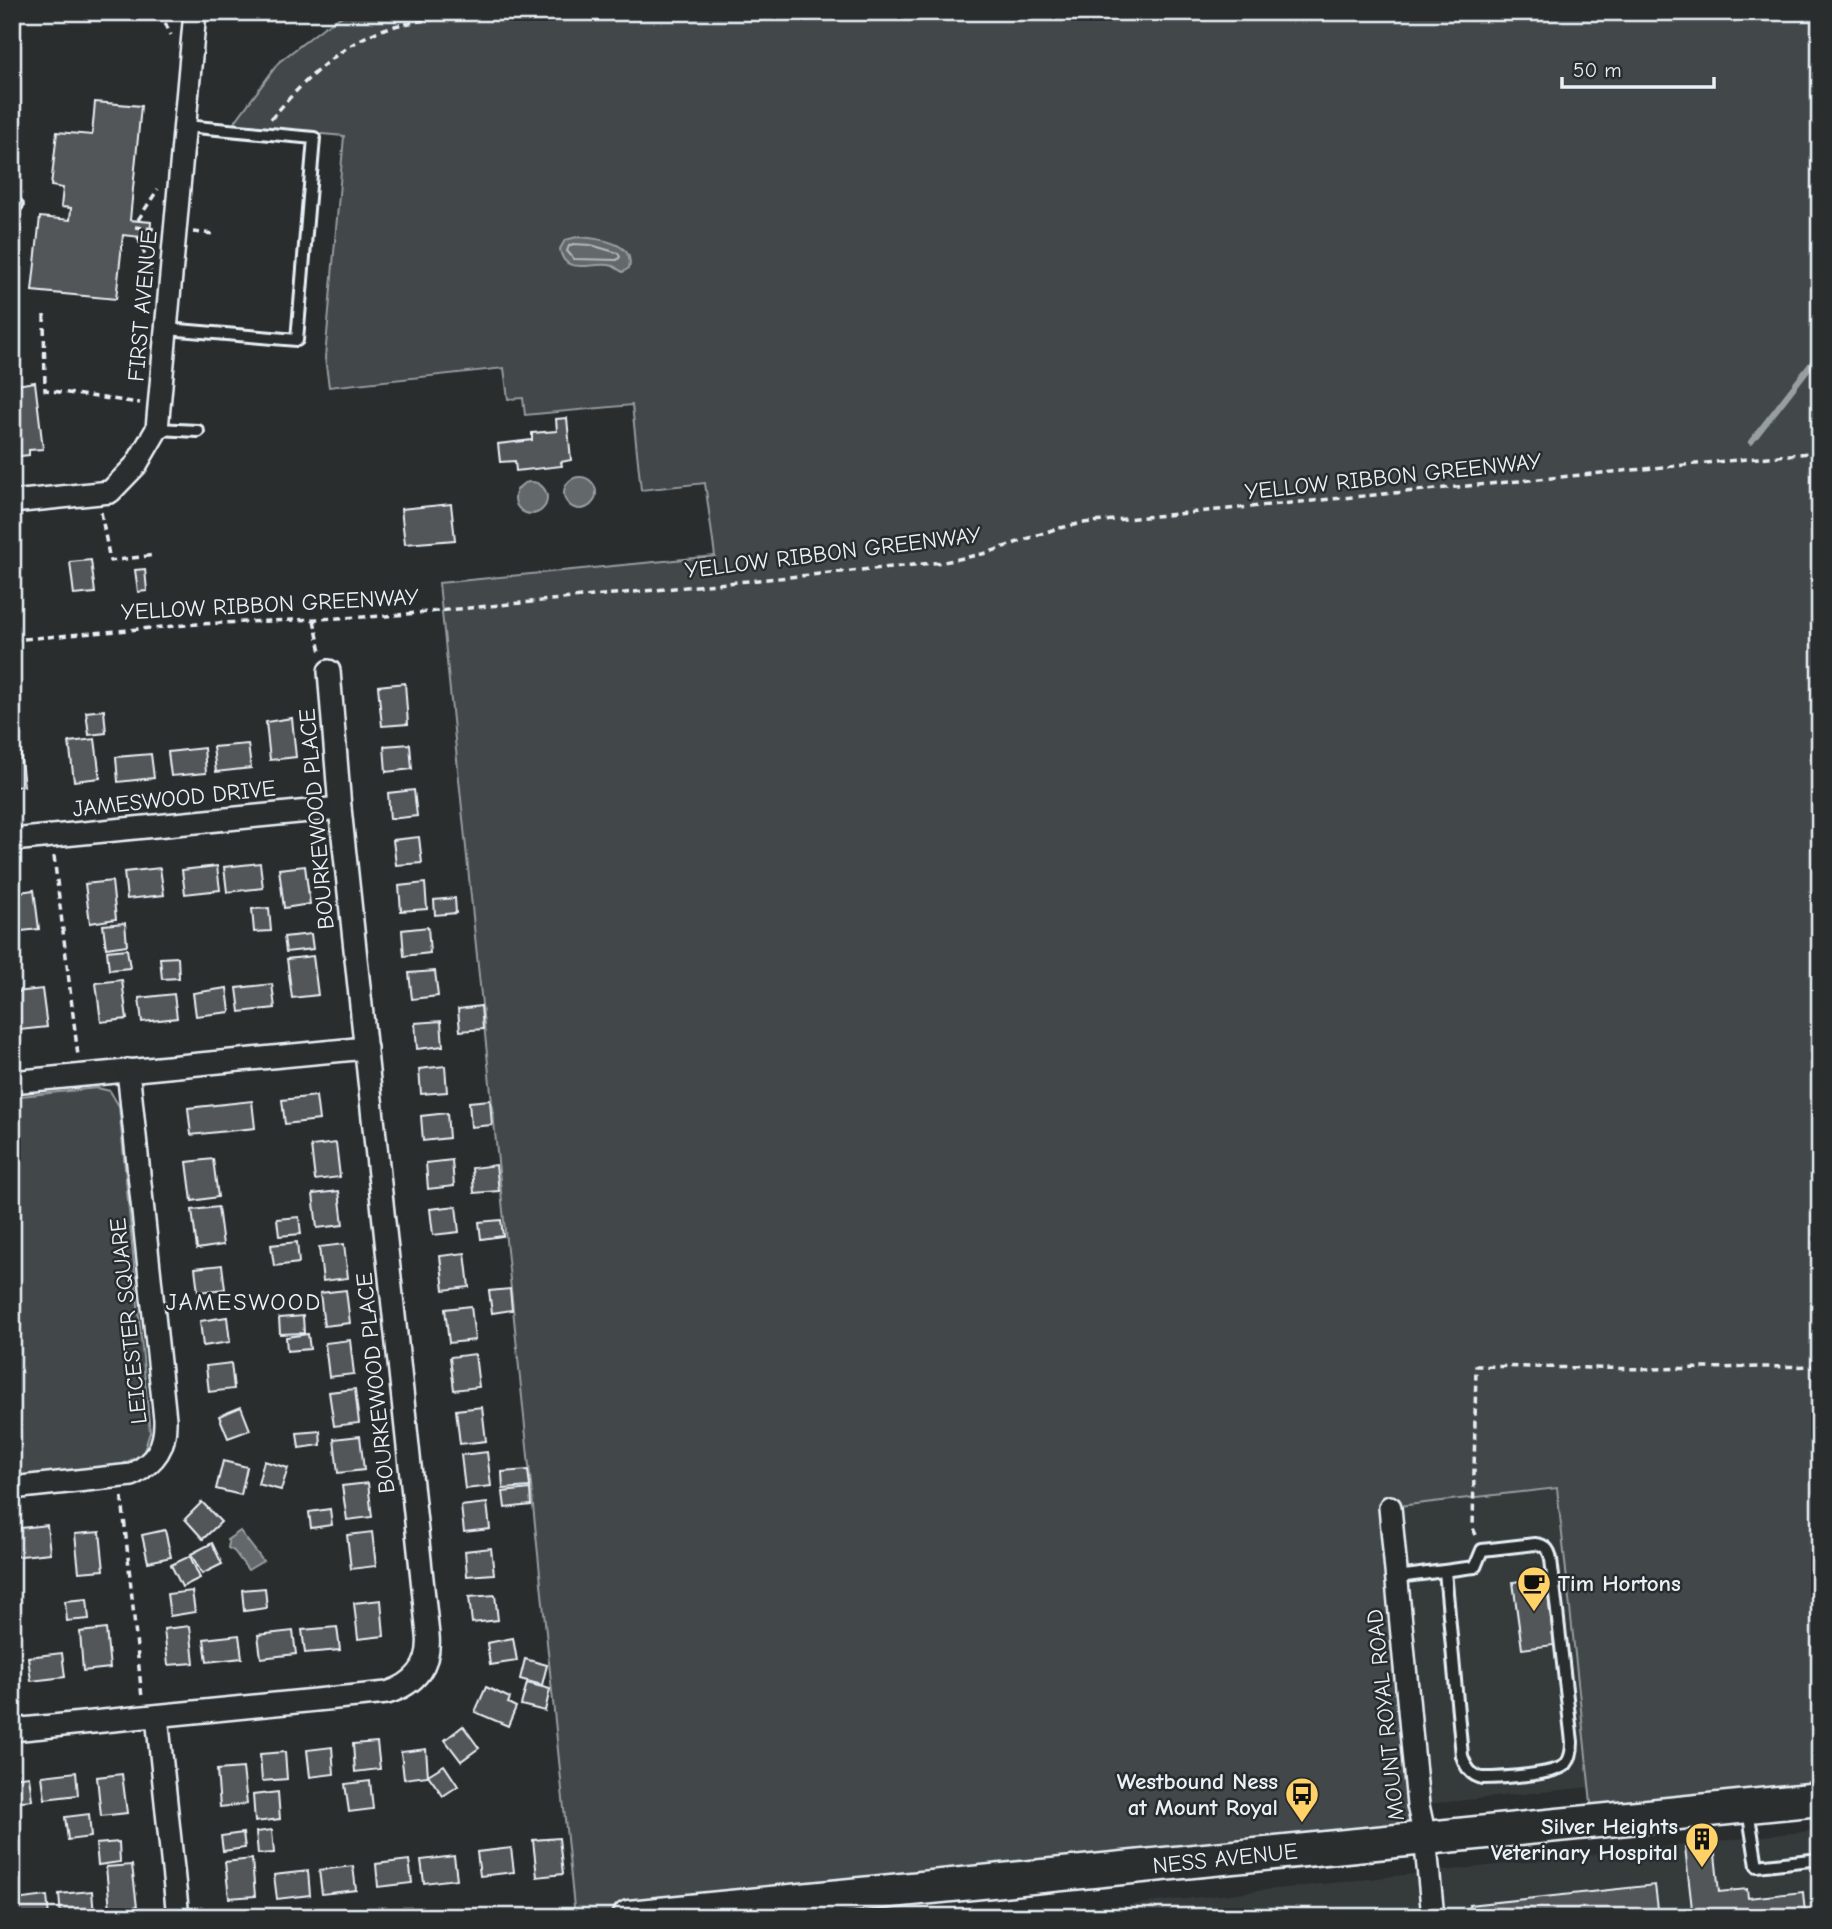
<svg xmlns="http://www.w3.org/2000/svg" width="1832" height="1929" font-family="'Comic Neue',sans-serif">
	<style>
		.built { fill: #363a3b }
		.green { fill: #424648; stroke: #959ca0; stroke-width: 2 }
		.water { fill: #63686b; stroke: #989fa3; stroke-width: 2 }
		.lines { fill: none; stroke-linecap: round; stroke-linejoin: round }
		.shore { stroke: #b3bac0; stroke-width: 2 }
		.stream { stroke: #989fa3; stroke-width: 6 }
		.building { fill: #535759; stroke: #e8f1f8; stroke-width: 2 }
		.lane-casing { stroke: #e8f1f8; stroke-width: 16 }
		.street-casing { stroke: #e8f1f8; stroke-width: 26 }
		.secondary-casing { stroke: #e8f1f8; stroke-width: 37 }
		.path { stroke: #e8f1f8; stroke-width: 3.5; stroke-dasharray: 7 5; stroke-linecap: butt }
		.lane { stroke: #2a2d2e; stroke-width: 10 }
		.street { stroke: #2a2d2e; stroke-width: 21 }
		.secondary { stroke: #2a2d2e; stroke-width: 32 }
		.labels { text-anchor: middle; stroke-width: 5; stroke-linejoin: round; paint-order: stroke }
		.street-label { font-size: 23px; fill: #e8f1f8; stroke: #2a2d2e }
		.poi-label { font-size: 23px; font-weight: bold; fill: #e8f1f8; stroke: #2a2d2e; text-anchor: end }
		.neighbourhood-label { font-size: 24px; letter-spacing: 2px; fill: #e8f1f8; stroke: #2a2d2e }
	</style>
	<rect width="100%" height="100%" fill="#2a2d2e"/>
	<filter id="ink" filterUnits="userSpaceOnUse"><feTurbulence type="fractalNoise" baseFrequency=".0143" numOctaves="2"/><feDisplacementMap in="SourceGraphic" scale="14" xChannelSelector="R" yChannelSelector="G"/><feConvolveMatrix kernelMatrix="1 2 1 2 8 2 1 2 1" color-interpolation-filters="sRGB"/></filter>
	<g filter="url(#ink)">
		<g class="built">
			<path d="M1558,1488L1589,1787L1418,1805L1390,1507Z"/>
			<path d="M1820,1830V1917H1130L1129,1905Z"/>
		</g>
		<g class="green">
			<path d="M349,12H1820V1799L1593,1821L1557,1488L1390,1507L1425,1837L618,1917H575L439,583L715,556L705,483L641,490L632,405L525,415L523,398L508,399L504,368L329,387L325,358L344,136L232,126L279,62L324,27Z"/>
			<path d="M97,1088L110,1091L119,1106L150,1432L143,1454L119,1466L12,1477V1097Z"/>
		</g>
		<g class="water">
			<path d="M577,237C596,238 636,242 629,268L623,272C620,271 617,268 613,266C595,260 564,278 560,249L565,240Z"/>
			<circle cx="580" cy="493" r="16"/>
			<circle cx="531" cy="498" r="16"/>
			<path d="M240,1531L263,1561L248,1570L234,1551L228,1548L229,1543L227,1540Z"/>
		</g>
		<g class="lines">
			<path class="shore" d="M573,244L591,245L618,253L620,257L617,260L574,259L567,251L569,246Z"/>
			<path class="stream" d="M1751,442L1820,353"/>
		</g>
		<g class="building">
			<path d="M95,102L141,106L130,220L151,222L150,238L123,235L116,299L32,291L40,217L70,220L71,208L61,207L63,188L51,186L57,132L92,135Z"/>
			<path d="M35,382L43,449L29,450V455L12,457V394H17L16,385Z"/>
			<path d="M567,418L571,460L561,462L562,466L516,471L515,461L500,462L498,444L532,440V433L557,431L556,419Z"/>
			<path d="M451,504L455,540L405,544L401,509Z"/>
			<path d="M91,560L95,593L74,595L70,562Z"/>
			<path d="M145,569L147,591L138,592L135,570Z"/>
			<path d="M405,683L408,724L382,726L378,686Z"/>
			<path d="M104,710L106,733L89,735L86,712Z"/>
			<path d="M292,718L296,757L270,760L266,722Z"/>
			<path d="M95,739L100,778L74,781L69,742Z"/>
			<path d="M19,743L24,786L12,787V744Z"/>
			<path d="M248,744L251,768L216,772L213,747Z"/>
			<path d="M410,744L412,769L386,772L384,746Z"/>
			<path d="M204,748L206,773L171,776L168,752Z"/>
			<path d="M151,754L154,778L118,782L116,757Z"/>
			<path d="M414,790L417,816L390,819L388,793Z"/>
			<path d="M419,837L422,863L396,865L393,840Z"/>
			<path d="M260,863L263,888L227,892L224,867Z"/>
			<path d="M217,866L220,890L185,894L182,870Z"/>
			<path d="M305,866L310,904L284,908L279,869Z"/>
			<path d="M160,868L164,895L127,899L124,872Z"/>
			<path d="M112,881L116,919L90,923L85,884Z"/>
			<path d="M425,883L427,909L401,911L399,886Z"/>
			<path d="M34,890L39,929L13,932L12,893Z"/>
			<path d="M455,898L456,913L435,915L434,900Z"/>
			<path d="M269,908L271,931L254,932L252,909Z"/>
			<path d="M125,923L127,945L106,948L103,925Z"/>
			<path d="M428,927L430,953L404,956L402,930Z"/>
			<path d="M311,934L313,949L286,952L284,937Z"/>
			<path d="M127,949L130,968L109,970L107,951Z"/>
			<path d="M313,956L318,995L292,998L287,959Z"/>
			<path d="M178,957L179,978L162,979L160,958Z"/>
			<path d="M435,971L438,996L412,999L409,973Z"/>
			<path d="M122,980L127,1019L101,1022L96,983Z"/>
			<path d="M272,984L275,1008L240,1012L237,988Z"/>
			<path d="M227,988L230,1012L196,1016L193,993Z"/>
			<path d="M42,989L47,1027L20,1030L16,992Z"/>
			<path d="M174,994L177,1018L142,1022L139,998Z"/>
			<path d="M481,1006L483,1029L460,1031L458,1009Z"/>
			<path d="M441,1021L443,1046L417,1049L415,1023Z"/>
			<path d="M445,1066L447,1092L421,1094L419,1069Z"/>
			<path d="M316,1096L319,1120L285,1124L282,1100Z"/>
			<path d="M490,1100L492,1125L471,1127L469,1102Z"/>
			<path d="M252,1101L255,1128L191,1135L188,1108Z"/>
			<path d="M447,1113L449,1138L423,1141L421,1116Z"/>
			<path d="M336,1143L340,1177L315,1180L311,1146Z"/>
			<path d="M213,1159L218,1197L192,1201L187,1162Z"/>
			<path d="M452,1160L454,1186L428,1189L426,1163Z"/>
			<path d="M496,1165L499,1191L474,1193L472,1168Z"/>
			<path d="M339,1191L343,1225L317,1228L313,1194Z"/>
			<path d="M456,1206L459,1232L433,1235L430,1209Z"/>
			<path d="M218,1207L223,1245L197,1249L192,1210Z"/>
			<path d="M299,1217L301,1234L279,1236L277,1219Z"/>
			<path d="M501,1220L503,1236L481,1239L479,1222Z"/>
			<path d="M297,1242L299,1263L274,1266L271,1245Z"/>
			<path d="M344,1244L348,1278L323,1281L319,1247Z"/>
			<path d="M465,1253L469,1287L444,1290L440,1256Z"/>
			<path d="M222,1265L225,1289L198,1292L195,1268Z"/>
			<path d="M510,1289L512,1310L492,1313L489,1291Z"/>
			<path d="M346,1290L350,1323L324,1326L320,1293Z"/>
			<path d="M471,1306L475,1340L449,1343L445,1309Z"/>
			<path d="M303,1316L304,1333L280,1334L279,1318Z"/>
			<path d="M227,1317L230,1342L203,1346L200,1321Z"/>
			<path d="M308,1334L310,1349L287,1351L286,1337Z"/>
			<path d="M350,1340L354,1374L329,1377L325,1343Z"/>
			<path d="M475,1354L479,1387L454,1390L450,1357Z"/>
			<path d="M231,1363L234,1389L209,1392L206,1366Z"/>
			<path d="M355,1389L359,1423L334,1426L329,1392Z"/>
			<path d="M241,1407L250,1430L228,1438L219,1416Z"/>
			<path d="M482,1407L486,1441L460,1444L456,1410Z"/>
			<path d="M320,1431L321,1445L299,1448L297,1433Z"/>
			<path d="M360,1436L364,1470L338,1473L334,1439Z"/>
			<path d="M487,1452L491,1486L465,1489L461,1455Z"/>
			<path d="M223,1461L247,1467L241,1495L216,1489Z"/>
			<path d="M264,1461L288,1468L281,1490L258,1484Z"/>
			<path d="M528,1470L530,1487L503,1489L502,1472Z"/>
			<path d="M368,1483L372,1517L347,1520L342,1486Z"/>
			<path d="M530,1489L531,1505L505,1508L503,1492Z"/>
			<path d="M202,1502L221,1522L203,1539L185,1519Z"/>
			<path d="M487,1503L490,1529L464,1532L461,1506Z"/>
			<path d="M330,1509L332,1525L311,1528L309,1512Z"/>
			<path d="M47,1525L50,1553L12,1557V1529Z"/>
			<path d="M165,1530L171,1557L148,1562L142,1535Z"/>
			<path d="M100,1532L104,1570L79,1572L75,1534Z"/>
			<path d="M372,1532L376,1566L351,1569L347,1535Z"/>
			<path d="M212,1543L222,1564L202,1574L191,1554Z"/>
			<path d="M491,1548L494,1574L467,1576L465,1551Z"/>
			<path d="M190,1556L200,1578L182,1587L171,1565Z"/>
			<path d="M1546,1577L1554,1645L1522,1649L1513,1582Z"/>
			<path d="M265,1588L267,1608L244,1611L242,1590Z"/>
			<path d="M192,1591L195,1612L170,1616L167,1594Z"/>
			<path d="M495,1595L498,1620L472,1623L469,1597Z"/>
			<path d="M87,1599L89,1619L67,1621L65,1601Z"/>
			<path d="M381,1600L384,1636L358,1639L354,1603Z"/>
			<path d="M190,1626L194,1663L168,1665L164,1629Z"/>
			<path d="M337,1627L340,1650L305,1653L302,1630Z"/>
			<path d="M106,1629L110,1668L83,1671L80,1632Z"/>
			<path d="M293,1631L296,1654L261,1658L258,1635Z"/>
			<path d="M239,1635L242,1658L207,1662L204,1639Z"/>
			<path d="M513,1638L517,1661L490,1665L487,1643Z"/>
			<path d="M62,1653L65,1677L31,1681L28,1657Z"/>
			<path d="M16,1657L19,1681L12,1682V1658Z"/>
			<path d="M525,1659L547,1665L542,1685L520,1679Z"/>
			<path d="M527,1683L550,1689L545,1711L521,1705Z"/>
			<path d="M486,1687L510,1698L508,1703L516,1707L508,1726L475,1712Z"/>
			<path d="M463,1726L479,1748L461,1761L445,1740Z"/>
			<path d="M377,1742L380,1769L355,1772L353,1744Z"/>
			<path d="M332,1747L334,1774L310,1777L307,1750Z"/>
			<path d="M426,1749L428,1776L404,1779L401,1752Z"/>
			<path d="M285,1752L287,1779L262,1781L260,1754Z"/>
			<path d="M444,1765L458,1786L443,1796L428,1775Z"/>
			<path d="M243,1768L247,1804L220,1807L217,1770Z"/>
			<path d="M76,1772L78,1795L45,1799L42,1776Z"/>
			<path d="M122,1774L127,1813L101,1816L97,1777Z"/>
			<path d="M29,1776L32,1800L12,1802V1778Z"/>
			<path d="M370,1781L373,1809L349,1812L345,1784Z"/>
			<path d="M278,1792L280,1819L255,1822L253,1795Z"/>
			<path d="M89,1814L91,1837L68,1840L65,1817Z"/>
			<path d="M272,1830L274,1853L258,1854L256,1832Z"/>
			<path d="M243,1833L245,1848L223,1851L221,1836Z"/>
			<path d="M559,1838L563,1874L537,1877L533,1840Z"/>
			<path d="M119,1842L120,1862L98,1865L96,1844Z"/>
			<path d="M1714,1845L1719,1892L1747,1889L1748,1898L1803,1892L1805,1913L1774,1917H1693L1685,1848Z"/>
			<path d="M511,1848L514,1872L480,1876L477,1852Z"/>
			<path d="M454,1856L457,1879L424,1883L421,1860Z"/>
			<path d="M252,1859L255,1896L229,1898L225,1862Z"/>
			<path d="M409,1860L412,1883L378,1887L376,1864Z"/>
			<path d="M132,1865L137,1907L110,1909L106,1867Z"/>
			<path d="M353,1866L356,1890L322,1894L319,1870Z"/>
			<path d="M308,1871L310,1895L277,1899L274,1875Z"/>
			<path d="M1655,1885L1659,1917H1471L1469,1905Z"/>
			<path d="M92,1891L94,1916L61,1917L59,1894Z"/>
			<path d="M47,1896L49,1917H16L14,1900Z"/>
		</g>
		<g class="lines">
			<g class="lane-casing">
				<g id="lane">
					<path d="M12,204L17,205"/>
					<path d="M167,329L297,340L314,138L185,126"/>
					<path d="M157,429L198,431"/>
					<path d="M1397,1577C1423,1574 1449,1570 1475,1567L1482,1550L1535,1544C1545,1545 1549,1549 1551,1559L1572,1742C1572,1750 1571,1758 1566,1764C1556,1775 1499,1778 1482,1778C1470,1775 1466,1767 1462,1756L1445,1571"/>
					<path d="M1748,1810L1757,1866L1820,1859"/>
				</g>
			</g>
			<g class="street-casing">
				<g id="street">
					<path d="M12,502L110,492L136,465L157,429L195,12"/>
					<path d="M12,840L340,808"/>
					<path d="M12,1082L366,1048"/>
					<path d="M12,1488L132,1475C156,1461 166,1447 165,1419L128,1070"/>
					<path d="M1390,1507L1418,1805L1425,1837L1433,1917"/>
					<path d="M157,1716L178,1917"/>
					<path d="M12,1730L387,1693C416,1684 431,1665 428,1635L340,808L329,671"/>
				</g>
			</g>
			<g class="secondary-casing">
				<path id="secondary" d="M629,1917L1820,1799"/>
			</g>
			<g class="path">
				<path d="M160,12L171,35"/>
				<path d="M347,12V13"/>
				<path d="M271,119C299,86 333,51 374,33C413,16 484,16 529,12"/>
				<path d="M138,220L158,189"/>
				<path d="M135,227L154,229"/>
				<path d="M193,232L215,234"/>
				<path d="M138,237L151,271"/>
				<path d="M44,315L45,390L140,403"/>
				<path d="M101,512L110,561L155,555"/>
				<path d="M314,620L321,652"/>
				<path d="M12,640L198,624L386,616L944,562L987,553L1055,529L1083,523L1820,452"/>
				<path d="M54,856L78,1056"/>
				<path d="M122,1497L142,1698"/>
				<path d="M1476,1535L1473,1528L1476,1366L1650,1369L1820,1366"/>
			</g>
			<use href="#lane" class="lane"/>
			<use href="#street" class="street"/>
			<use href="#secondary" class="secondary"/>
		</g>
	</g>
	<defs>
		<g id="cafe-pin" transform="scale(1.75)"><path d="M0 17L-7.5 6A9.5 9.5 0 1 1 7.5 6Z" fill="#ffd166" stroke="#2a2d2e"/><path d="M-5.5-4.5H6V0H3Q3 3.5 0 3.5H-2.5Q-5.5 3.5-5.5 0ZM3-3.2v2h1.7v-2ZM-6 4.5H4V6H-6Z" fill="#111"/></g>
		<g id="bus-pin" transform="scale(1.75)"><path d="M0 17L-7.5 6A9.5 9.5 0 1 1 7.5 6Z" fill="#ffd166" stroke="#2a2d2e"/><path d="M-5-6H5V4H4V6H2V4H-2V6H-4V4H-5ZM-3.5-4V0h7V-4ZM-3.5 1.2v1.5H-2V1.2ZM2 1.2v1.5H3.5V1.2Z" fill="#111"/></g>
		<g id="building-pin" transform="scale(1.75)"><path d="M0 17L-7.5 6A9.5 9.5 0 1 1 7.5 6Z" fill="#ffd166" stroke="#2a2d2e"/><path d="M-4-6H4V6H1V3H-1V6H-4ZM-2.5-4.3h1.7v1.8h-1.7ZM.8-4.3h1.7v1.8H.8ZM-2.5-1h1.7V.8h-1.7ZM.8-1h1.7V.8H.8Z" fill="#111"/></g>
	</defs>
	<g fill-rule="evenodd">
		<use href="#cafe-pin" x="1534" y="1583"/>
		<use href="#bus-pin" x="1302" y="1794"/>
		<use href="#building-pin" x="1702" y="1839"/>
	</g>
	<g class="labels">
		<g class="street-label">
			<text transform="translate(142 306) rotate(-85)" y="8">FIRST AVENUE</text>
			<text transform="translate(1393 476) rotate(-6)" y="8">YELLOW RIBBON GREENWAY</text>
			<text transform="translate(833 552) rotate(-7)" y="8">YELLOW RIBBON GREENWAY</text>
			<text transform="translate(270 604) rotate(-3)" y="8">YELLOW RIBBON GREENWAY</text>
			<text transform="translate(174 798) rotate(-6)" y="8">JAMESWOOD DRIVE</text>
			<text transform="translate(316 819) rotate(-95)" y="8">BOURKEWOOD PLACE</text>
			<text transform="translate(128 1321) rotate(-96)" y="8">LEICESTER SQUARE</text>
			<text transform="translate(375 1383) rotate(-96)" y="8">BOURKEWOOD PLACE</text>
			<text transform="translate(1385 1715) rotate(-96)" y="8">MOUNT ROYAL ROAD</text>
			<text transform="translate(1225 1858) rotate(-6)" y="8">NESS AVENUE</text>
		</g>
		<g class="poi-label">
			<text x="1558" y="1591" text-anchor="start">Tim Hortons</text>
			<text x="1278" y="1789">Westbound Ness<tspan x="1278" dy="26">at Mount Royal</tspan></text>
			<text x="1678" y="1834">Silver Heights<tspan x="1678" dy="26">Veterinary Hospital</tspan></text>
		</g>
		<g class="neighbourhood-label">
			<text x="244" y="1310">JAMESWOOD</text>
		</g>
	</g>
	<rect width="1832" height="1929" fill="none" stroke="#2a2d2e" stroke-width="42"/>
	<rect x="21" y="21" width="1790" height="1887" fill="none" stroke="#e8f1f8" stroke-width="2.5" filter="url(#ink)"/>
	<path d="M1562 77v10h152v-10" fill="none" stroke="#e8f1f8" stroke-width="3.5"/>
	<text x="1573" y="77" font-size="21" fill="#e8f1f8" stroke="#2a2d2e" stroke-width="5" paint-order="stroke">50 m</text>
</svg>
